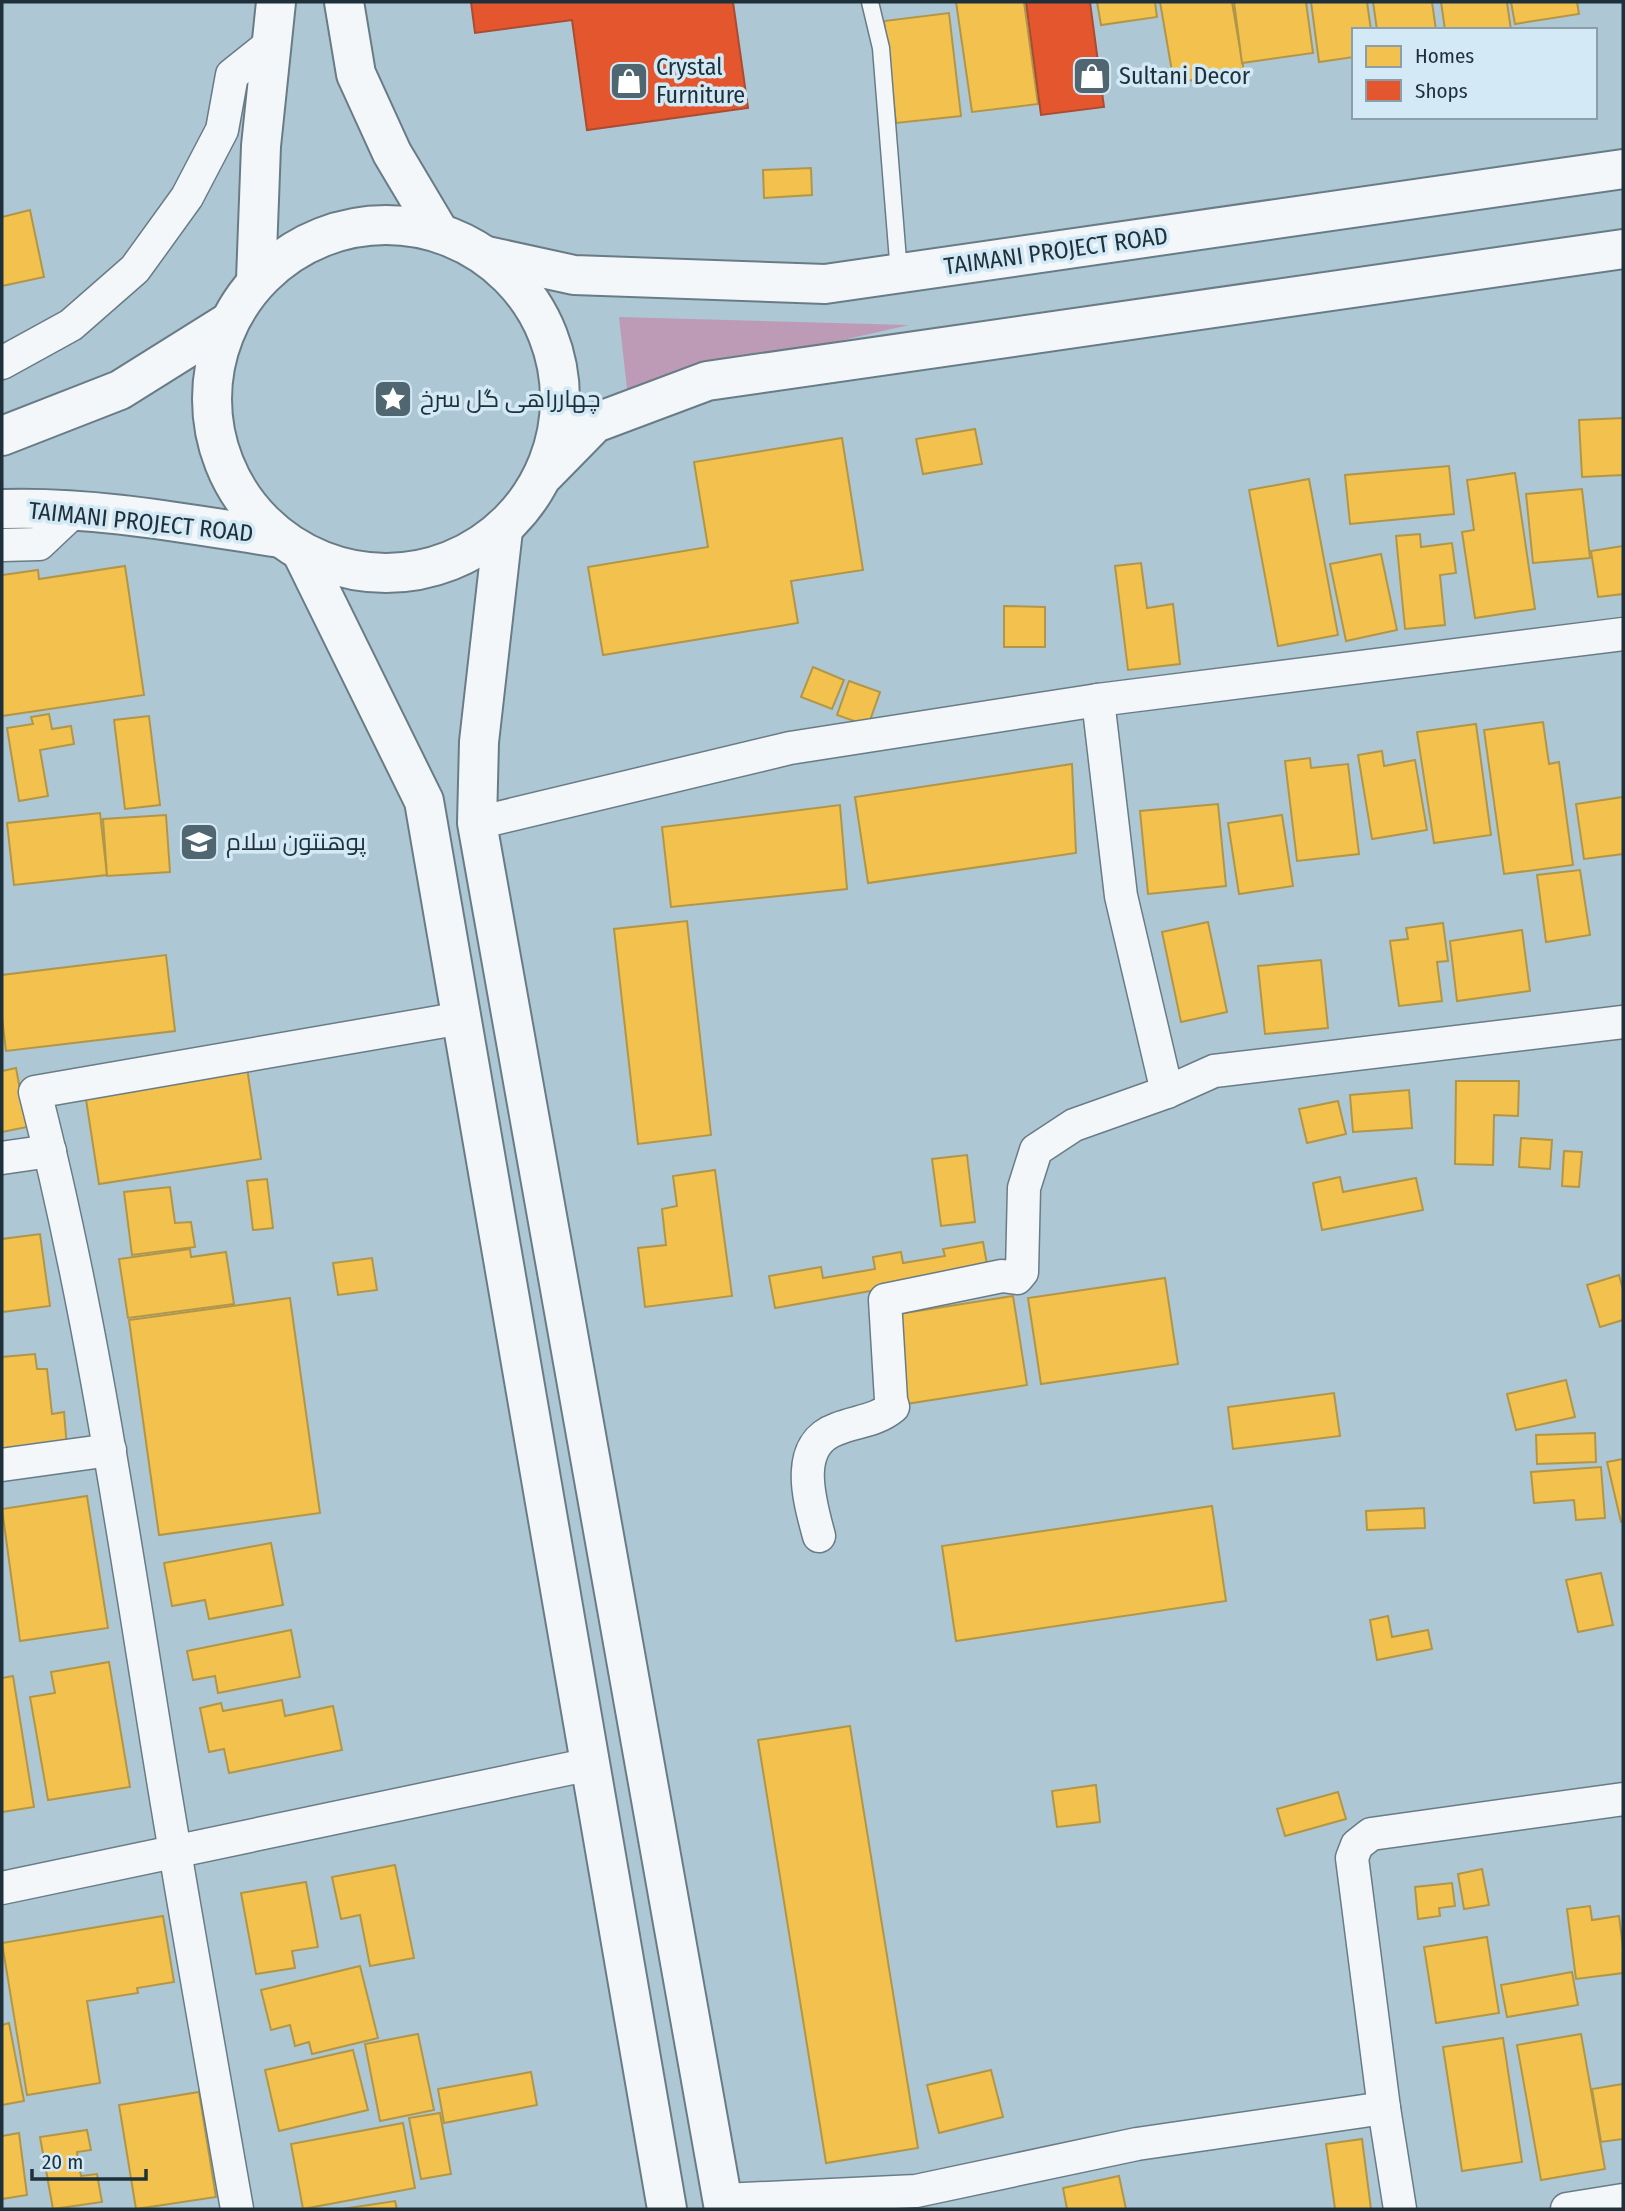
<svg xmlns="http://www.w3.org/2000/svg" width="1625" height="2211" font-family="'Fira Sans Condensed',Cairo,sans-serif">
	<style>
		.green { fill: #bd9bb7 }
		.homes { fill: #f2c14e; stroke: #b29648; stroke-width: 2 }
		.shops { fill: #e4572e; stroke: #a94c32; stroke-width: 2 }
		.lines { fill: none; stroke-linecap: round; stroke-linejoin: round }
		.lane-casing { stroke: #697c86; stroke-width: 19 }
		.street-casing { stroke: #697c86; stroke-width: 35 }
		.secondary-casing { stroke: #697c86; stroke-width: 42 }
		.lane { stroke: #f3f7f9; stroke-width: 16 }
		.street { stroke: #f3f7f9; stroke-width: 32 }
		.secondary { stroke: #f3f7f9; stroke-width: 38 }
		.labels { text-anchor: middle; stroke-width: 7; stroke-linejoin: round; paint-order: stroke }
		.poi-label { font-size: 24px; fill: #1e313a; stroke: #d3e9f5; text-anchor: start }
		.street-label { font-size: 24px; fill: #1e313a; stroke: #d3e9f5 }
	</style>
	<rect width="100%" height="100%" fill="#aec7d4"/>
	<path class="green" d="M619,317L909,325L627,389Z"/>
	<g class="homes">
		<path d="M956,2H1024L1038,104L972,112Z"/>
		<path d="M1097,2H1155L1157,17L1101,25Z"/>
		<path d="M1160,2H1232L1244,72L1174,83Z"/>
		<path d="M1234,2H1306L1313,53L1242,63Z"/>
		<path d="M1311,2H1367L1371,30H1354V57L1319,62Z"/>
		<path d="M1373,2H1432L1436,30H1377Z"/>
		<path d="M1441,2H1507L1511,30H1445Z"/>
		<path d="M1511,2H1577L1579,14L1515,24Z"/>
		<path d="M949,13L961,116L896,123L884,21Z"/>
		<path d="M811,168L812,195L764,198L763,170Z"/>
		<path d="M30,210L44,277L2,286V217Z"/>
		<path d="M1623,418V475L1582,477L1579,420Z"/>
		<path d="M975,429L982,464L923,474L916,439Z"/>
		<path d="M842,438L863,570L791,581L798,623L603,655L588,567L708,547L694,462Z"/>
		<path d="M1449,466L1454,514L1350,524L1345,475Z"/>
		<path d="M1515,473L1535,609L1475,618L1462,532L1474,530L1467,480Z"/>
		<path d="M1309,479L1338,635L1278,646L1249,490Z"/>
		<path d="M1582,489L1590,558L1533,563L1526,494Z"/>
		<path d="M1420,534L1421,547L1452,543L1456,573L1440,575L1445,625L1405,629L1396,536Z"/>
		<path d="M1623,546V594L1598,597L1591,551Z"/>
		<path d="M1381,554L1397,630L1346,641L1330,564Z"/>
		<path d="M1141,563L1147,608L1173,604L1180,664L1128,670L1115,566Z"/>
		<path d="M125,566L144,695L2,716V575L38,570L39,579Z"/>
		<path d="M1004,606L1045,607V647H1004Z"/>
		<path d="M813,667L844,680L832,709L801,697Z"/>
		<path d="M849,681L880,692L868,726L837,715Z"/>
		<path d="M49,714L52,729L71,726L74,744L40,750L48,796L19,801L7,728L33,724L31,717Z"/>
		<path d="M149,716L160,805L125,809L114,720Z"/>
		<path d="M1543,722L1549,764L1559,762L1573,865L1504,874L1484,730Z"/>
		<path d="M1476,724L1491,835L1434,843L1417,732Z"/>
		<path d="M1382,751L1384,766L1415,760L1427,830L1372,839L1358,755Z"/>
		<path d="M1310,758L1311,768L1348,764L1359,854L1297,861L1285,761Z"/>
		<path d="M1072,764L1076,853L868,883L855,797Z"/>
		<path d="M1623,797V854L1584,859L1576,804Z"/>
		<path d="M1218,804L1226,886L1148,894L1140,811Z"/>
		<path d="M840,805L847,889L671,907L662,827Z"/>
		<path d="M100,813L107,875L14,885L7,823Z"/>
		<path d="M166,815L170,872L107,876L103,819Z"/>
		<path d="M1282,815L1293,886L1239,894L1228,823Z"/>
		<path d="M1580,870L1590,935L1546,942L1537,875Z"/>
		<path d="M687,921L711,1135L638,1144L614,929Z"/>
		<path d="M1208,922L1227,1012L1181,1022L1162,932Z"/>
		<path d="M1443,923L1448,961L1437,962L1442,1001L1399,1006L1390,941L1408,939L1406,928Z"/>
		<path d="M1522,930L1530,991L1457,1001L1450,941Z"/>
		<path d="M166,955L175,1031L6,1051L2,1017V975Z"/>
		<path d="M1321,960L1328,1028L1265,1034L1258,966Z"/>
		<path d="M16,1068L27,1127L2,1132V1071Z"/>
		<path d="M247,1068L261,1159L99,1184L85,1093Z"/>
		<path d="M1456,1081H1519L1518,1116L1494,1115L1493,1165L1455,1164Z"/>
		<path d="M1409,1090L1412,1128L1353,1132L1350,1095Z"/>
		<path d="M1338,1101L1346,1134L1307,1143L1299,1109Z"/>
		<path d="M1521,1138L1552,1140L1550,1169L1519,1167Z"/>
		<path d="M1564,1151L1582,1152L1579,1187L1562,1186Z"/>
		<path d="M967,1155L975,1222L941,1226L932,1159Z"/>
		<path d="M715,1170L732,1296L645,1307L638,1248L666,1245L662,1209L677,1206L673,1176Z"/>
		<path d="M1340,1177L1343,1192L1416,1178L1423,1210L1322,1230L1313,1183Z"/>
		<path d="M267,1179L273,1228L253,1230L247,1181Z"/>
		<path d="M170,1187L175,1223L191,1222L195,1247L132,1255L124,1192Z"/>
		<path d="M40,1234L50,1306L2,1312V1239Z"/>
		<path d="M983,1242L988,1270L775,1308L769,1276L821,1267L823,1278L875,1269L873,1257L901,1252L903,1263L945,1256L943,1249Z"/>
		<path d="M190,1249L191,1257L226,1252L234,1304L128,1318L119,1259Z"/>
		<path d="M372,1258L377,1290L338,1295L333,1263Z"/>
		<path d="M1619,1275L1623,1290V1320L1600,1327L1587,1285Z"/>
		<path d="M1165,1278L1178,1364L1041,1384L1028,1298Z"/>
		<path d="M1013,1296L1027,1385L906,1404L892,1315Z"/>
		<path d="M290,1298L320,1513L159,1535L129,1320Z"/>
		<path d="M35,1354L37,1369H47L52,1414L64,1412L67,1448L2,1454V1357Z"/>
		<path d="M1566,1380L1575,1417L1516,1430L1507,1394Z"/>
		<path d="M1334,1393L1340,1436L1233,1449L1228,1407Z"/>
		<path d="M1595,1433L1596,1462L1537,1464L1536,1435Z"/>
		<path d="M1623,1459V1522H1621L1607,1462Z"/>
		<path d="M1601,1467L1605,1518L1576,1520L1574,1500L1534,1503L1531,1472Z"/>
		<path d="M87,1496L108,1628L20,1641L2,1509Z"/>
		<path d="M1212,1506L1226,1601L956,1641L942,1546Z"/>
		<path d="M1424,1508L1425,1528L1367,1530L1366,1511Z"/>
		<path d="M271,1543L283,1605L209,1619L205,1600L172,1606L164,1563Z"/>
		<path d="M1601,1573L1613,1625L1578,1632L1566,1580Z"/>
		<path d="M1388,1616L1392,1637L1428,1630L1432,1649L1377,1660L1370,1620Z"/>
		<path d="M291,1630L300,1677L218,1693L215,1676L193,1680L187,1651Z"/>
		<path d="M109,1662L130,1787L48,1800L30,1697L55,1693L51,1672Z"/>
		<path d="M13,1676L34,1807L2,1812V1678Z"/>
		<path d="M282,1700L285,1716L333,1706L342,1750L229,1773L224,1749L209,1752L200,1708L221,1703L223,1711Z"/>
		<path d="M850,1726L918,2148L826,2163L758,1740Z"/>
		<path d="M1096,1785L1100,1822L1057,1827L1052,1791Z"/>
		<path d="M1338,1792L1346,1819L1285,1836L1277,1809Z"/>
		<path d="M395,1865L414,1958L370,1966L360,1915L341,1919L332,1877Z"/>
		<path d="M1482,1869L1489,1905L1464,1909L1458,1874Z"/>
		<path d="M306,1882L318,1947L292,1951L295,1968L256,1974L241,1893Z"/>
		<path d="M1452,1883L1455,1906L1439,1908L1440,1916L1418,1919L1415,1887Z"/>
		<path d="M1590,1906L1592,1920L1619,1916L1623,1948V1973L1576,1979L1567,1909Z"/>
		<path d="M163,1916L174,1982L137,1988L138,1993L87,2001L100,2083L27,2095L2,1943Z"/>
		<path d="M1487,1937L1499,2013L1436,2023L1424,1947Z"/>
		<path d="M360,1966L378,2038L312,2054L309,2042L295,2046L290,2025L271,2030L261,1990Z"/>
		<path d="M1572,1972L1578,2005L1507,2017L1501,1985Z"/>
		<path d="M9,2023L24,2101L2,2105V2025Z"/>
		<path d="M418,2034L434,2110L380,2121L365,2044Z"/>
		<path d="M1581,2034L1605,2169L1541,2180L1517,2045Z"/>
		<path d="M1503,2038L1522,2162L1462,2171L1443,2047Z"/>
		<path d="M353,2050L368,2110L279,2131L265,2070Z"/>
		<path d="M991,2070L1003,2117L939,2133L927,2085Z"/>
		<path d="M531,2072L537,2105L444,2123L438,2089Z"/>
		<path d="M1623,2084V2139L1601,2142L1592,2089Z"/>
		<path d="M199,2092L216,2197L136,2209L119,2105Z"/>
		<path d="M440,2113L451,2174L421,2179L409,2118Z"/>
		<path d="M403,2123L415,2188L303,2209L291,2144Z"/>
		<path d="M87,2130L91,2150L77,2152L81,2176L97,2174L102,2202L53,2209L40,2137Z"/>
		<path d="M19,2133L27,2195L2,2199V2136Z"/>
		<path d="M1362,2139L1371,2209H1335L1326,2144Z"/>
		<path d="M1119,2176L1126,2209H1067L1063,2188Z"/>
		<path d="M395,2201L397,2209H342Z"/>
	</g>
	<g class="shops">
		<path d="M471,2H733L748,108L587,130L572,20L475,33Z"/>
		<path d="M1026,2H1090L1104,107L1041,115Z"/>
	</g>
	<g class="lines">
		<g class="lane-casing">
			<path id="lane" d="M870,2L881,48L899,273"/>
		</g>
		<g class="street-casing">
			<g id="street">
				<path d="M2,363L71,325L135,269L187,197L222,130L232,75L273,42"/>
				<path d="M2,545L39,544L74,511"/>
				<path d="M1098,700L1121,896L1167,1092"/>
				<path d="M477,823L790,748L1098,700L1623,634"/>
				<path d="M2,1158L50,1151"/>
				<path d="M2,1465L110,1450"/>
				<path d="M819,1536C810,1502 792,1445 837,1429C857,1421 876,1421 893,1407L891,1400L885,1300L1002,1276L1017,1278L1022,1272L1024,1188L1036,1150L1074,1125L1167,1092L1214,1071L1623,1022"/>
				<path d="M2,1888L591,1764"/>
				<path d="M723,2200L916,2191L1137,2144L1384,2108"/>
				<path d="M237,2209C210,2054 182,1898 157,1743C122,1525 90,1306 35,1092L462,1018"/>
				<path d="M1400,2209L1384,2108L1352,1858L1357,1845L1371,1834L1623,1799"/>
				<path d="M1567,2209L1623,2200"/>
			</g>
		</g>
		<g class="secondary-casing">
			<g id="secondary">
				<path d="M344,2L356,74L392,153L439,232"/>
				<circle cx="386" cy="399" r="174"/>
				<path d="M487,256L574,275L825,284L1623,169"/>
				<path d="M256,280L261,146L276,2"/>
				<path d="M2,436L120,390L227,323"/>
				<path d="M545,474L595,423L707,381L1623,249"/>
				<path d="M2,509C95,506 188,524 280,538"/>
				<path d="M503,530L479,742L477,823L724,2209"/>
				<path d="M301,551L424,801L667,2209"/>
			</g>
		</g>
		<use href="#lane" class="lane"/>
		<use href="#street" class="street"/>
		<use href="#secondary" class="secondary"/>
	</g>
	<defs>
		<g id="shop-square" transform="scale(2.0125)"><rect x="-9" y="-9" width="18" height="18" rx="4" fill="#506670" stroke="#d3e9f5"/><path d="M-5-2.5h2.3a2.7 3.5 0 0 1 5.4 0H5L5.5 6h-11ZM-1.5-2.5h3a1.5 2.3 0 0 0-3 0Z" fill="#fff"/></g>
		<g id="sight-square" transform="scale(2.0125)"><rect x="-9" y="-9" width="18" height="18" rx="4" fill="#506670" stroke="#d3e9f5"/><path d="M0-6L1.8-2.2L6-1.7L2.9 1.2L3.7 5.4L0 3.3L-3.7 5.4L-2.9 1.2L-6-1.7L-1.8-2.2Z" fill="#fff"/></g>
		<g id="university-square" transform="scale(2.0125)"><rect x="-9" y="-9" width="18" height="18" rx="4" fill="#506670" stroke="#d3e9f5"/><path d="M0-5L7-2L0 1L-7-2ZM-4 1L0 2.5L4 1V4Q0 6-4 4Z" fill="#fff"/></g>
	</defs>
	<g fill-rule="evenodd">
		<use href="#shop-square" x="1092" y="76"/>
		<use href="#shop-square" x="629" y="81"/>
		<use href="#sight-square" x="393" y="399"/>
		<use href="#university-square" x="199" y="842"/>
	</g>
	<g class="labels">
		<g class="poi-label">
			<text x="656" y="75">Crystal<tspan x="656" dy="28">Furniture</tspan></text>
			<text x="1119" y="84">Sultani Decor</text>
			<text x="420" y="407">چهارراهی گل سرخ</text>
			<text x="226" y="850">پوهنتون سلام</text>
		</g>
		<g class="street-label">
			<text transform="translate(1056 251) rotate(-8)" y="8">TAIMANI PROJECT ROAD</text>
			<text transform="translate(141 522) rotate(6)" y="8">TAIMANI PROJECT ROAD</text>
		</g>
	</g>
	<rect width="1625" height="2211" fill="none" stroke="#1e313a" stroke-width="7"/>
	<rect x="1352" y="28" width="245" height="91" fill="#d3e9f5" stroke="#8b9faa" stroke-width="2"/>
	<rect x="1366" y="46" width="35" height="21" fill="#f2c14e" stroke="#8b9faa" stroke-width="2"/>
	<text x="1415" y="63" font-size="21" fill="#1e313a">Homes</text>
	<rect x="1366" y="80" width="35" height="21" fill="#e4572e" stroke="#8b9faa" stroke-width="2"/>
	<text x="1415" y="98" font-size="21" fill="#1e313a">Shops</text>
	<path d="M32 2169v10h114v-10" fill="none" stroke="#1e313a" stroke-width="3.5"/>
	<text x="42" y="2169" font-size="21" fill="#1e313a" stroke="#d3e9f5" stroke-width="5" paint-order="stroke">20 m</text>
</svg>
